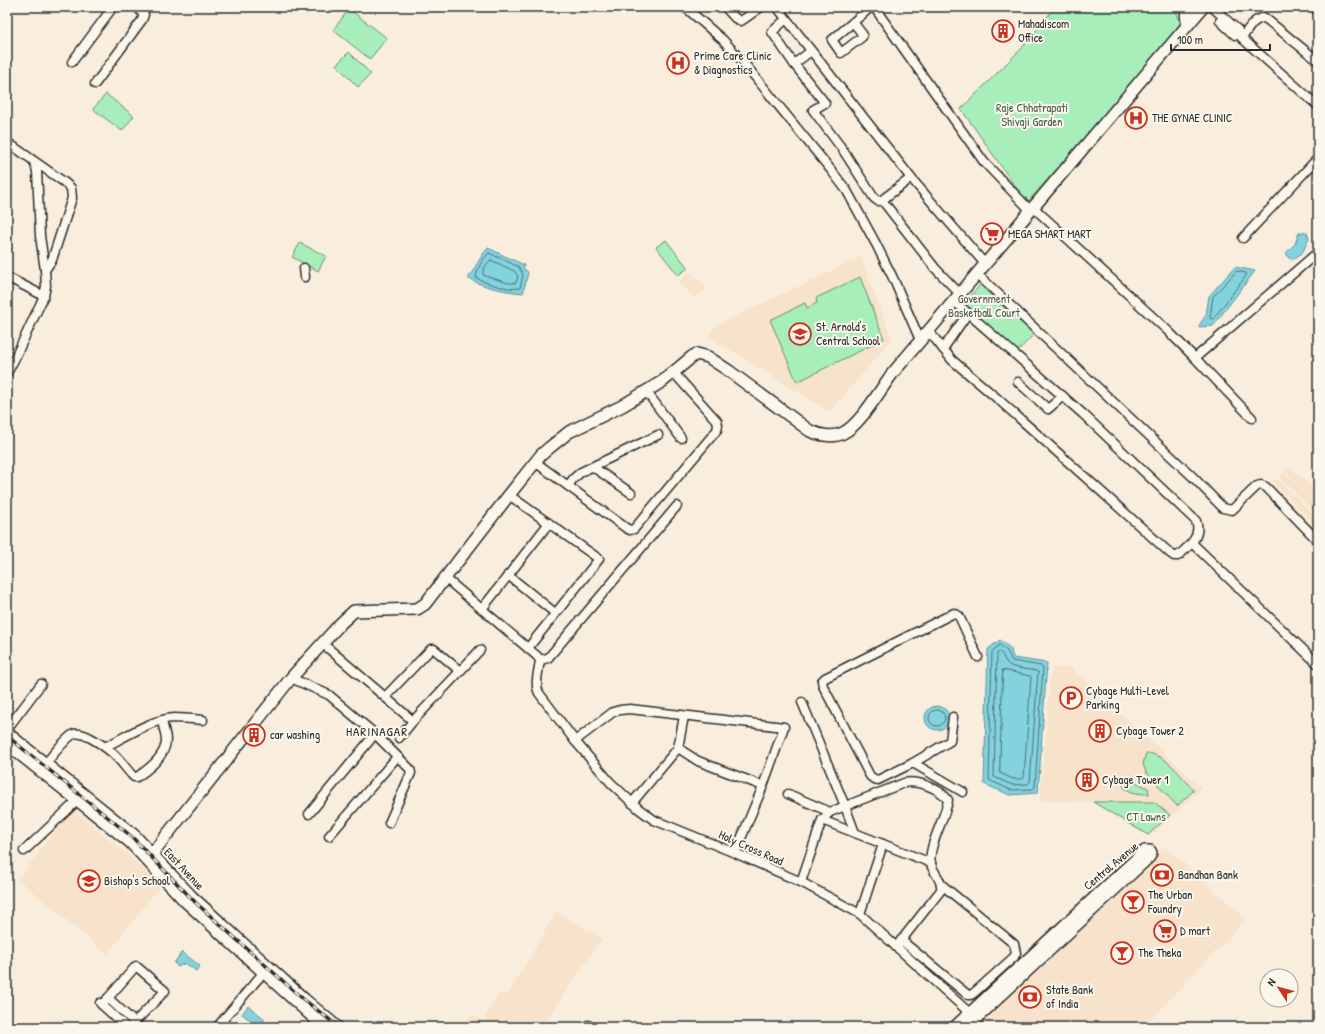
<svg xmlns="http://www.w3.org/2000/svg" width="1325" height="1034" font-family="'Patrick Hand',sans-serif">
	<style>
		.built { fill: #f7e3cb }
		.green { fill: #a7eeba; stroke: #698c72 }
		.water { fill: #83d3df; stroke: #609097 }
		.lines { fill: none; stroke-linecap: round; stroke-linejoin: round }
		.shore { stroke: #4e6e73; stroke-width: 1 }
		.street-casing { stroke: #2b2b2b; stroke-width: 11 }
		.secondary-casing { stroke: #2b2b2b; stroke-width: 14 }
		.street { stroke: #fbf7ec; stroke-width: 8 }
		.secondary { stroke: #fbf7ec; stroke-width: 11 }
		.rail-casing { stroke: #2b2b2b; stroke-width: 3.5 }
		.rail { stroke: #fbf7ec; stroke-width: 2; stroke-dasharray: 6; stroke-linecap: butt }
		.labels { text-anchor: middle; stroke-width: 4; stroke-linejoin: round; paint-order: stroke }
		.poi-label { font-size: 12px; fill: #2b2b2b; stroke: #fbf7ec; text-anchor: start }
		.park-label { font-size: 12px; fill: #4a5c4f; stroke: #fbf7ec }
		.street-label { font-size: 12px; fill: #2b2b2b; stroke: #fbf7ec }
		.neighbourhood-label { font-size: 13px; letter-spacing: 1px; fill: #2b2b2b; stroke: #fbf7ec }
	</style>
	<rect width="100%" height="100%" fill="#f9eedd"/>
	<filter id="ink" filterUnits="userSpaceOnUse"><feTurbulence type="fractalNoise" baseFrequency=".025" numOctaves="2"/><feDisplacementMap in="SourceGraphic" scale="8" xChannelSelector="R" yChannelSelector="G"/><feConvolveMatrix kernelMatrix="1 2 1 2 8 2 1 2 1" color-interpolation-filters="sRGB"/></filter>
	<g filter="url(#ink)">
		<g class="built">
			<path d="M861,257L892,339L830,412L714,340L710,336V331L721,323Z"/>
			<path d="M692,271L707,289L694,299L679,281Z"/>
			<path d="M1290,466L1318,494V516L1279,477L1284,472L1311,499L1285,471Z"/>
			<path d="M1278,479L1318,519V528L1272,481Z"/>
			<path d="M1272,484L1318,530V535L1270,486Z"/>
			<path d="M1069,666L1202,788L1150,837L1099,802L1040,801L1051,668Z"/>
			<path d="M72,808L162,884L107,954L16,878L22,874Z"/>
			<path d="M1165,846L1247,919L1143,1027H987L979,1019Z"/>
			<path d="M556,912L602,939L542,1027H464L471,1014L483,1021L500,992L507,995Z"/>
		</g>
		<g class="green">
			<path d="M1055,7H1175L1181,25L1027,203L961,109L1022,48Z"/>
			<path d="M349,9L387,38L370,59L333,30Z"/>
			<path d="M349,52L371,74L358,87L336,65Z"/>
			<path d="M106,94L134,116L122,131L93,109Z"/>
			<path d="M666,240L688,268L678,275L656,247Z"/>
			<path d="M300,243L326,256L318,271L292,257Z"/>
			<path d="M860,277L884,339L797,382L770,320L805,303L807,308L817,303L816,298Z"/>
			<path d="M980,285L1034,334L1018,351L962,306Z"/>
			<path d="M1146,753C1166,754 1181,776 1194,790L1177,806L1146,772L1143,764Z"/>
			<path d="M1123,779L1131,780L1148,788L1149,794C1139,794 1132,793 1124,788Z"/>
			<path d="M1093,802H1154L1170,815L1148,835Z"/>
		</g>
		<g class="water">
			<path d="M1304,232L1307,233L1309,239L1302,253L1292,260L1289,258L1286,253L1295,244L1299,233Z"/>
			<path d="M488,248L524,265V270L527,271L528,273L523,293C504,291 486,288 469,279V275L471,274L483,254Z"/>
			<path d="M1235,267L1255,271L1213,326L1198,327L1206,315L1209,296Z"/>
			<path d="M1000,640L1011,649L1013,658L1047,663L1038,793L1010,795L984,784L988,649Z"/>
			<circle cx="937" cy="718" r="12"/>
			<path d="M182,952L200,966L196,971L185,963L178,967L174,963Z"/>
			<path d="M248,1006L265,1019L259,1027L242,1014Z"/>
		</g>
		<g class="lines">
			<g class="shore">
				<path d="M489,253L519,267L523,275L520,288C506,290 488,284 476,278C476,271 483,258 489,253Z"/>
				<path d="M491,260L514,271L518,276L516,283H508L483,275C482,271 487,262 491,260Z"/>
				<path d="M1237,271L1246,273V276L1213,319H1211L1210,317L1213,297Z"/>
				<path d="M1000,645L1007,651L1012,661L1041,666L1043,668L1035,787L1033,789L1011,790L989,780L992,652Z"/>
				<path d="M1000,652C1004,655 1003,659 1007,663C1011,669 1029,669 1036,671L1038,672L1030,782L1028,784L1012,785L994,777L997,654Z"/>
				<path d="M1003,670L1030,676L1031,677L1024,777L1023,779H1013L1000,773Z"/>
				<circle cx="937" cy="718" r="8"/>
			</g>
			<g class="street-casing">
				<g id="street">
					<path d="M685,7L723,40L743,62L831,170L847,191L876,244L893,278L920,340"/>
					<path d="M725,7L735,18L741,21L744,19L761,7"/>
					<path d="M777,7L911,178L985,264"/>
					<path d="M874,7L984,162L1031,211"/>
					<path d="M1212,7L1238,30L1239,35L1245,41L1318,106"/>
					<path d="M1314,7L1318,11"/>
					<path d="M786,19L772,32L794,64L825,103L813,110L843,150L874,198L878,201L882,200L911,178"/>
					<path d="M1220,21L1235,35H1239"/>
					<path d="M853,22L863,35L862,37L841,53L832,40L871,7"/>
					<path d="M1242,38C1248,30 1254,17 1265,18L1318,61"/>
					<path d="M72,62L113,7"/>
					<path d="M794,64L811,51"/>
					<path d="M95,84L142,20L144,15L137,7"/>
					<path d="M7,142L64,182L71,188L72,198L52,260L45,270L46,286L44,296L14,360L7,373"/>
					<path d="M34,162L37,171L40,236L45,270"/>
					<path d="M882,200L935,268L960,294"/>
					<path d="M1033,207L1168,331L1195,358L1252,418"/>
					<path d="M1243,238L1318,158"/>
					<path d="M304,268L305,277"/>
					<path d="M977,274L1193,477L1223,508L1232,510L1257,486L1261,485L1266,487L1318,541"/>
					<path d="M7,277L44,296"/>
					<path d="M928,331L936,340L952,360L999,400L1171,554L1174,556H1178C1188,547 1202,537 1196,521L1083,414L954,301"/>
					<path d="M943,349L968,313"/>
					<path d="M1195,358L1318,252"/>
					<path d="M1018,382L1048,409L1063,396"/>
					<path d="M646,391L681,438"/>
					<path d="M535,462L626,528L630,530L634,529L717,430L718,425L717,421L674,373"/>
					<path d="M593,467L631,493"/>
					<path d="M568,486L573,479L581,472L658,435"/>
					<path d="M509,495L599,559L528,648"/>
					<path d="M1192,543L1318,664"/>
					<path d="M508,575L555,613"/>
					<path d="M444,577L537,656L540,660C539,670 534,684 539,693L575,741L611,783L639,809L654,820L735,853L801,882L860,914L973,1016"/>
					<path d="M482,609L549,523"/>
					<path d="M322,643L413,721"/>
					<path d="M540,660L548,658L677,506"/>
					<path d="M291,678L329,695L375,734L410,769L411,773L389,823"/>
					<path d="M385,697L431,649H434L460,671"/>
					<path d="M802,702L845,806L855,833"/>
					<path d="M953,717L950,741L913,763L878,780L874,779L870,776L823,686L822,681L825,678L954,613L959,616L978,657"/>
					<path d="M7,729L41,684"/>
					<path d="M399,738L413,721L480,650"/>
					<path d="M575,741L613,712L620,710L630,709L784,727L763,786L735,853"/>
					<path d="M105,747C125,737 152,719 174,718C184,718 193,719 203,720"/>
					<path d="M678,748L698,761L763,786"/>
					<path d="M913,763L963,792"/>
					<path d="M42,768C49,760 65,738 74,734C83,731 103,745 110,751C118,757 124,766 131,774L134,777H137C149,769 166,755 166,740C166,734 163,727 162,721"/>
					<path d="M788,794L830,812"/>
					<path d="M632,803L678,748L684,716"/>
					<path d="M309,814L375,734"/>
					<path d="M822,820L931,863"/>
					<path d="M329,836L397,757"/>
					<path d="M24,851L78,800"/>
					<path d="M801,882L822,820L830,812L904,783C917,780 940,788 948,800C946,817 927,847 931,864C933,873 943,880 941,890L896,947"/>
					<path d="M860,914L883,844"/>
					<path d="M901,940L968,995H971L975,992L1014,957L1016,953L1014,944L942,885"/>
					<path d="M108,998L134,1022"/>
					<path d="M100,1003L126,1027"/>
					<path d="M102,1005L136,966L165,991L130,1027"/>
					<path d="M217,1027L263,973"/>
					<path d="M587,1027L588,1025"/>
				</g>
			</g>
			<g class="secondary-casing">
				<g id="secondary">
					<path d="M1186,7L1187,26"/>
					<path d="M7,733L135,836L191,896L305,1000L337,1027"/>
					<path d="M7,744L130,842L185,901L324,1027"/>
					<path d="M147,860L291,678L341,623L354,611L417,609L425,604L509,495L541,455L549,448L569,432L622,406L663,381L693,356L697,354L708,357L729,371L810,431C819,435 833,438 843,433C860,425 880,390 892,374L1203,7"/>
					<path d="M955,1027L1145,851H1150L1151,853L1149,857L967,1027"/>
				</g>
			</g>
			<use href="#street" class="street"/>
			<use href="#secondary" class="secondary"/>
			<g class="rail-casing">
				<path id="rail" d="M7,736L131,836L195,902L303,999L339,1027"/>
			</g>
			<use href="#rail" class="rail"/>
		</g>
	</g>
	<defs>
		<g id="building-ring" transform="scale(1.15)"><circle r="9.5" fill="#fbf7ec" stroke="#c8321e" stroke-width="1.5"/><path d="M-4-6H4V6H1V3H-1V6H-4ZM-2.5-4.3h1.7v1.8h-1.7ZM.8-4.3h1.7v1.8H.8ZM-2.5-1h1.7V.8h-1.7ZM.8-1h1.7V.8H.8Z" fill="#c8321e"/></g>
		<g id="hospital-ring" transform="scale(1.15)"><circle r="9.5" fill="#fbf7ec" stroke="#c8321e" stroke-width="1.5"/><path d="M-5-5h3v3.5h4V-5h3V5h-3V1.5h-4V5h-3Z" fill="#c8321e"/></g>
		<g id="supermarket-ring" transform="scale(1.15)"><circle r="9.5" fill="#fbf7ec" stroke="#c8321e" stroke-width="1.5"/><path d="M-6-5.5h2.5l.6 2H6L4.5 2H-2.5L-4.4-4H-6ZM-1.5 3.2a1.3 1.3 0 1 0 .1 0ZM3 3.2a1.3 1.3 0 1 0 .1 0Z" fill="#c8321e"/></g>
		<g id="school-ring" transform="scale(1.15)"><circle r="9.5" fill="#fbf7ec" stroke="#c8321e" stroke-width="1.5"/><path d="M0-5L7-2L0 1L-7-2ZM-4 1L0 2.5L4 1V4Q0 6-4 4Z" fill="#c8321e"/></g>
		<g id="parking-ring" transform="scale(1.15)"><circle r="9.5" fill="#fbf7ec" stroke="#c8321e" stroke-width="1.5"/><path d="M-3.5-5.5H1a3.5 3.5 0 0 1 0 7H-1V5.5H-3.5ZM-1-3.4V-.6H.8a1.4 1.4 0 0 0 0-2.8Z" fill="#c8321e"/></g>
		<g id="bank-ring" transform="scale(1.15)"><circle r="9.5" fill="#fbf7ec" stroke="#c8321e" stroke-width="1.5"/><path d="M-6-4H6V4H-6ZM0-2.3a2.3 2.3 0 1 0 0 4.6a2.3 2.3 0 1 0 0-4.6Z" fill="#c8321e"/></g>
		<g id="bar-ring" transform="scale(1.15)"><circle r="9.5" fill="#fbf7ec" stroke="#c8321e" stroke-width="1.5"/><path d="M-6-5H6L.8 .8V4.5H3.5V6h-7V4.5H-.8V.8Z" fill="#c8321e"/></g>
	</defs>
	<g fill-rule="evenodd">
		<use href="#building-ring" x="1003" y="31"/>
		<use href="#hospital-ring" x="678" y="63"/>
		<use href="#hospital-ring" x="1136" y="118"/>
		<use href="#supermarket-ring" x="992" y="234"/>
		<use href="#school-ring" x="800" y="334"/>
		<use href="#parking-ring" x="1071" y="698"/>
		<use href="#building-ring" x="1100" y="731"/>
		<use href="#building-ring" x="254" y="735"/>
		<use href="#building-ring" x="1087" y="780"/>
		<use href="#bank-ring" x="1162" y="875"/>
		<use href="#school-ring" x="89" y="881"/>
		<use href="#bar-ring" x="1133" y="902"/>
		<use href="#supermarket-ring" x="1165" y="931"/>
		<use href="#bar-ring" x="1122" y="953"/>
		<use href="#bank-ring" x="1030" y="997"/>
	</g>
	<g class="labels">
		<g class="poi-label">
			<text x="1018" y="28">Mahadiscom<tspan x="1018" dy="14">Office</tspan></text>
			<text x="694" y="60">Prime Care Clinic<tspan x="694" dy="14">&amp; Diagnostics</tspan></text>
			<text x="1152" y="122">THE GYNAE CLINIC</text>
			<text x="1008" y="238">MEGA SMART MART</text>
			<text x="816" y="331">St. Arnold's<tspan x="816" dy="14">Central School</tspan></text>
			<text x="1086" y="695">Cybage Multi-Level<tspan x="1086" dy="14">Parking</tspan></text>
			<text x="1116" y="735">Cybage Tower 2</text>
			<text x="270" y="739">car washing</text>
			<text x="1102" y="784">Cybage Tower 1</text>
			<text x="1178" y="879">Bandhan Bank</text>
			<text x="104" y="885">Bishop's School</text>
			<text x="1148" y="899">The Urban<tspan x="1148" dy="14">Foundry</tspan></text>
			<text x="1180" y="935">D mart</text>
			<text x="1138" y="957">The Theka</text>
			<text x="1046" y="994">State Bank<tspan x="1046" dy="14">of India</tspan></text>
		</g>
		<g class="park-label">
			<text x="1032" y="112">Raje Chhatrapati<tspan x="1032" dy="14">Shivaji Garden</tspan></text>
			<text x="984" y="303">Government<tspan x="984" dy="14">Basketball Court</tspan></text>
			<text x="1146" y="821">CT Lawns</text>
		</g>
		<g class="street-label">
			<text transform="translate(751 848) rotate(24)" y="4">Holy Cross Road</text>
			<text transform="translate(1111 866) rotate(-40)" y="4">Central Avenue</text>
			<text transform="translate(184 869) rotate(47)" y="4">East Avenue</text>
		</g>
		<g class="neighbourhood-label">
			<text x="377" y="736">HARINAGAR</text>
		</g>
	</g>
	<rect width="1325" height="1034" fill="none" stroke="#fbf7ec" stroke-width="24"/>
	<rect x="12" y="12" width="1301" height="1010" fill="none" stroke="#2b2b2b" stroke-width="1.5" filter="url(#ink)"/>
	<g transform="translate(1279 988) rotate(306)"><circle r="19" fill="#fbf7ec" stroke="#a8a59f"/>
	<path d="M0-3L7 15L0 10L-7 15Z" fill="#c8321e"/>
	<text y="-6" font-size="11" font-weight="bold" text-anchor="middle" fill="#2b2b2b">N</text>
	</g>
	<path d="M1171 44v6h99v-6" fill="none" stroke="#2b2b2b" stroke-width="2"/>
	<text x="1177" y="44" font-size="12" fill="#2b2b2b" stroke="#fbf7ec" stroke-width="3" paint-order="stroke">100 m</text>
</svg>
